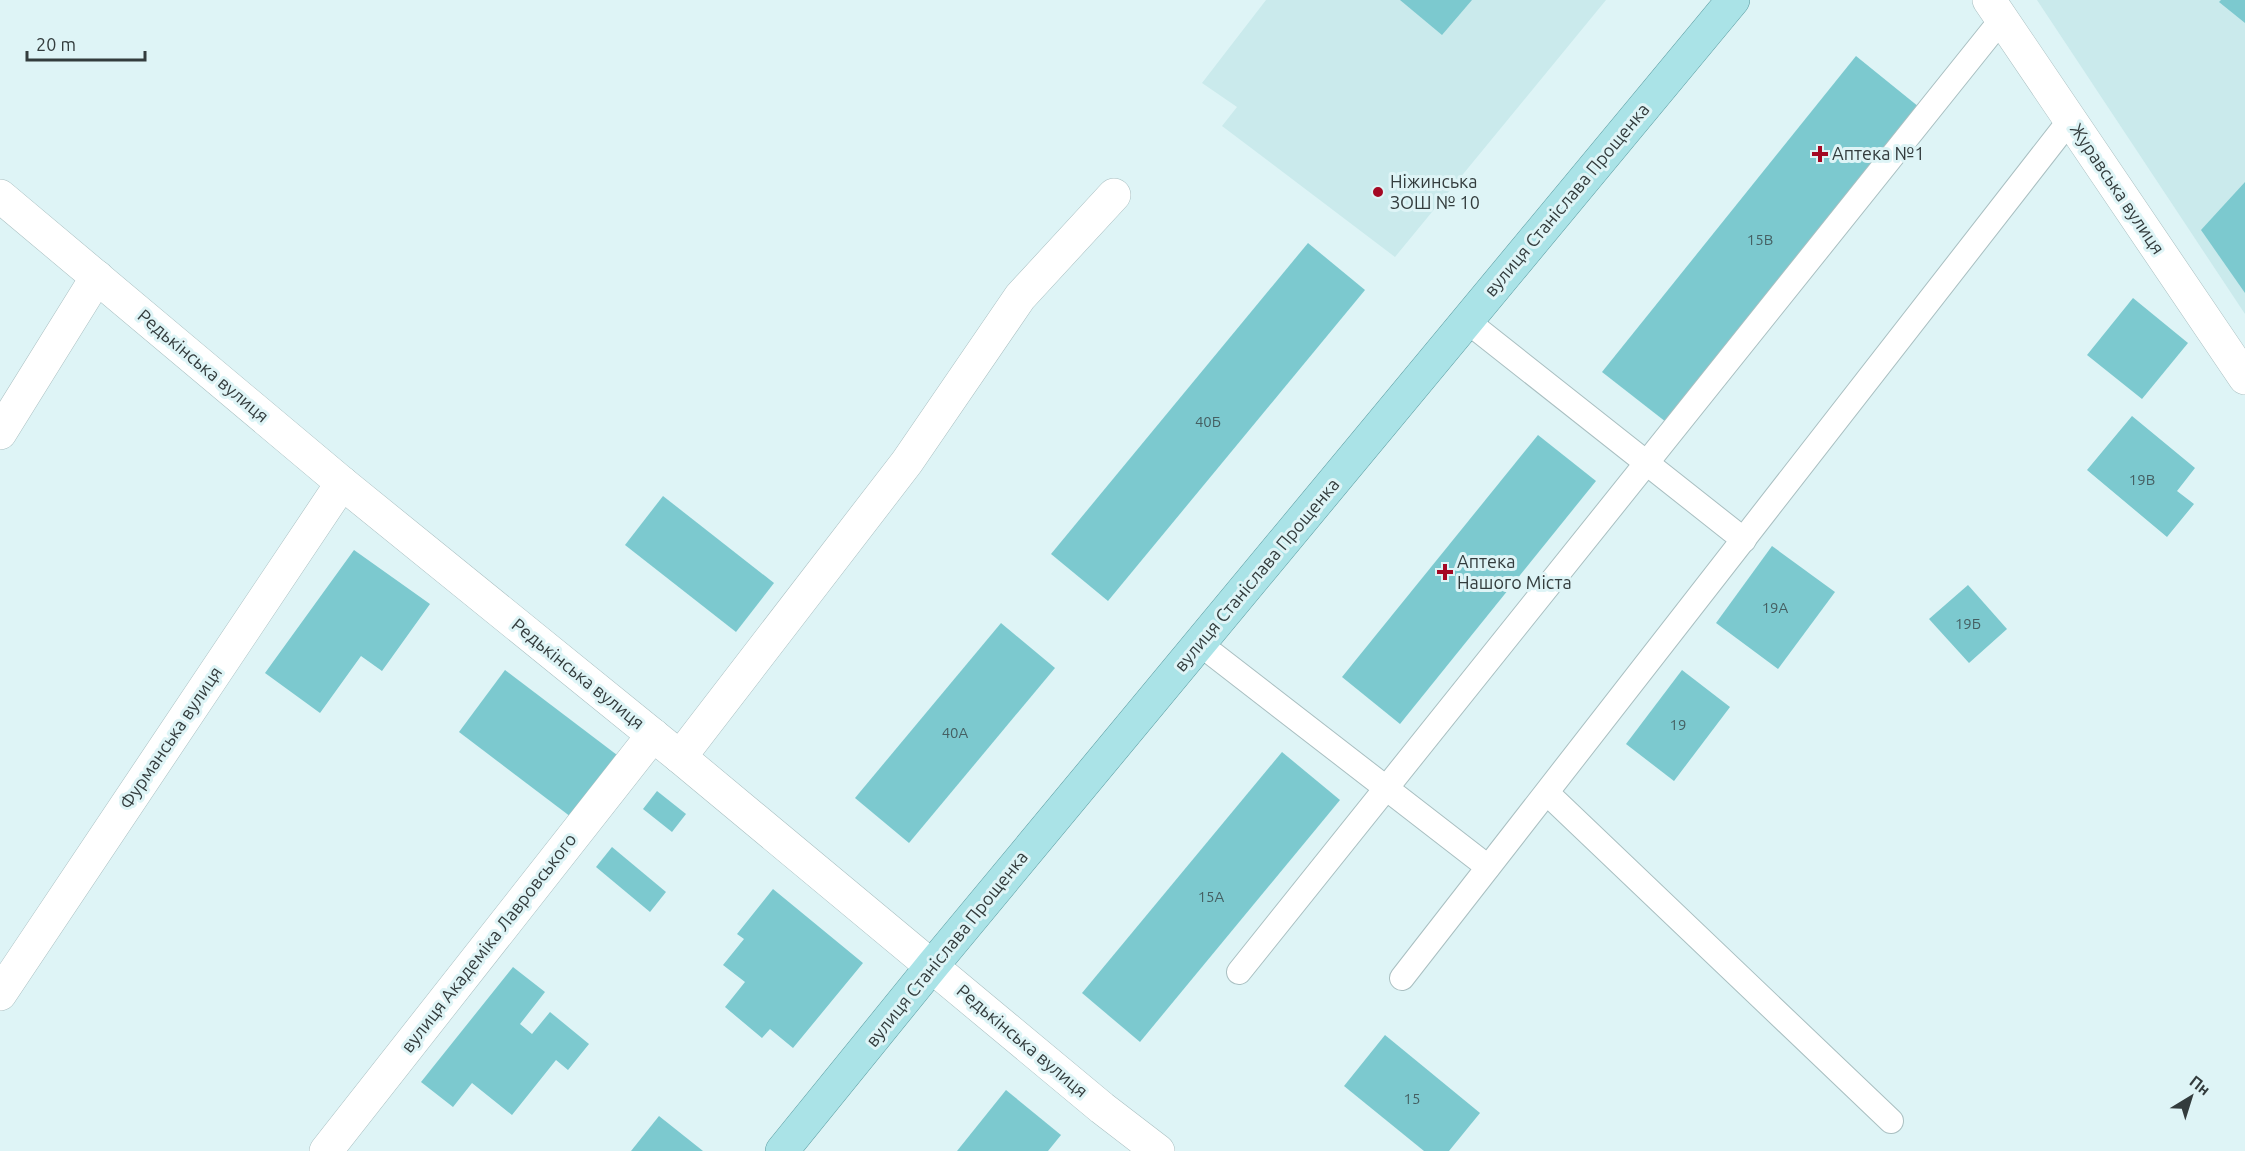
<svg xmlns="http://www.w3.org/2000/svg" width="2245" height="1151" font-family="Ubuntu,sans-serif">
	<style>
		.built { fill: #caeaec }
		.building { fill: #7cc9cf }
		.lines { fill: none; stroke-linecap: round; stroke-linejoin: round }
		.lane-casing { stroke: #a9bfc1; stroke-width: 26 }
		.street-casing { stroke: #a9bfc1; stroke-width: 34 }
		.secondary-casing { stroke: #a9bfc1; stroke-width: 34 }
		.primary-casing { stroke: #5b9ca1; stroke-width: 34 }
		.lane { stroke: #fff; stroke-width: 24 }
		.street { stroke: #fff; stroke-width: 33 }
		.secondary { stroke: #fff; stroke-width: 33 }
		.primary { stroke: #aae3e7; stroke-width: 33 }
		.poi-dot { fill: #a40823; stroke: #def4f6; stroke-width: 2 }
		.labels { text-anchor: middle; stroke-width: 6; stroke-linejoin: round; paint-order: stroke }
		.number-label { font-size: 15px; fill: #455f62 }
		.poi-label { font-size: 18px; fill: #333c3d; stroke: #def4f6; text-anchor: start }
		.street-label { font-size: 18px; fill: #333c3d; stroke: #def4f6 }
	</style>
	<rect width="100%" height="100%" fill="#def4f6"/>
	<g class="built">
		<path d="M1266,0H1606L1395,257L1222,126L1237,107L1202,83Z"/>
		<path d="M2037,0H2245V314Z"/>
	</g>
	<g class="building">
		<path d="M1400,0H1472L1442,35Z"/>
		<path d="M2221,0H2245V23L2219,2Z"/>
		<path d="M1856,56L1919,107L1666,422L1602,372Z"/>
		<path d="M2245,182V293L2201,230Z"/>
		<path d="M1308,243L1365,290L1108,601L1051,554Z"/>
		<path d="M2133,298L2188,343L2142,399L2087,355Z"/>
		<path d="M2132,416L2195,468L2177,491L2194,504L2167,537L2087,470Z"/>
		<path d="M1538,435L1596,481L1400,724L1342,677Z"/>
		<path d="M663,496L774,583L736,632L625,545Z"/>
		<path d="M1772,546L1835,592L1778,669L1716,623Z"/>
		<path d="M354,550L430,604L382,671L361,656L320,713L265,673Z"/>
		<path d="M1968,585L2007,629L1969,663L1929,619Z"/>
		<path d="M1001,623L1055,668L909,843L855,798Z"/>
		<path d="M505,670L621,758L575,820L459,732Z"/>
		<path d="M1682,670L1730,707L1674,781L1626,744Z"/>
		<path d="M1282,752L1340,800L1140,1042L1082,993Z"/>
		<path d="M657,791L686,814L672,832L643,809Z"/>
		<path d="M612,847L666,892L650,912L596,867Z"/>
		<path d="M773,889L863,963L793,1048L770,1029L762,1038L725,1007L745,982L723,965L744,939L737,934Z"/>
		<path d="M513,967L545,992L520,1024L532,1034L550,1012L589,1044L568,1070L556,1060L512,1115L472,1083L453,1107L421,1082Z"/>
		<path d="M1385,1035L1480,1113L1449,1151H1424L1344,1086Z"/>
		<path d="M1006,1090L1061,1135L1048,1151H957Z"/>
		<path d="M659,1116L703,1151H631Z"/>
	</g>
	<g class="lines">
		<g class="lane-casing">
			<g id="lane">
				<path d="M1467,321L1744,540"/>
				<path d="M1200,644L1488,867"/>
				<path d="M1547,793L1891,1121"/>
				<path d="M1239,972L2002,19"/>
				<path d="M1402,978L2070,120"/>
			</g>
		</g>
		<g class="street-casing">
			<g id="street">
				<path d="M0,196L342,483L680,757L1102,1108L1158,1151"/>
				<path d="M0,433L97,277"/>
				<path d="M680,757L907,462L1020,297L1114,195"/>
				<path d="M0,994L342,483"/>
				<path d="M326,1151L653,735"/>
			</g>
		</g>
		<g class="secondary-casing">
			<path id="secondary" d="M1989,0L2245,378"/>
		</g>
		<g class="primary-casing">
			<path id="primary" d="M782,1151L932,966L1733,0"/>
		</g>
		<use href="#lane" class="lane"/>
		<use href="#street" class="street"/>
		<use href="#secondary" class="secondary"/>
		<use href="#primary" class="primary"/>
	</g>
	<g class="poi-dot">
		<path d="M1817 145h6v6h6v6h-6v6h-6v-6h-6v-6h6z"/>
		<circle cx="1378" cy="192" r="6"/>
		<path d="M1442 563h6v6h6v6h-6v6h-6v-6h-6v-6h6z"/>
	</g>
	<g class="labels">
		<g class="number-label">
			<text x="1760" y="245">15В</text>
			<text x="1208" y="427">40Б</text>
			<text x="2142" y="485">19В</text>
			<text x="1775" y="613">19А</text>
			<text x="1968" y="629">19Б</text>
			<text x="1678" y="730">19</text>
			<text x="955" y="738">40А</text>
			<text x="1211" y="902">15А</text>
			<text x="1412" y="1104">15</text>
		</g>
		<g class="poi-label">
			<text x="1832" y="160">Аптека №1</text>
			<text x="1390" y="188">Ніжинська<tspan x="1390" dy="21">ЗОШ № 10</tspan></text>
			<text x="1457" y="568">Аптека<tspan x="1457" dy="21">Нашого Міста</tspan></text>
		</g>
		<g class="street-label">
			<text transform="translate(2117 189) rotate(56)" y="6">Журавська вулиця</text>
			<text transform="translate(1567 200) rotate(-50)" y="6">вулиця Станіслава Прощенка</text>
			<text transform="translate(203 366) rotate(40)" y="6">Редькінська вулиця</text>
			<text transform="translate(1257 575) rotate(-50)" y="6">вулиця Станіслава Прощенка</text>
			<text transform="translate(578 674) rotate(39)" y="6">Редькінська вулиця</text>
			<text transform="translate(171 738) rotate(-56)" y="6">Фурманська вулиця</text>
			<text transform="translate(489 943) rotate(-52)" y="6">вулиця Академіка Лавровського</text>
			<text transform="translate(947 949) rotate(-51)" y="6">вулиця Станіслава Прощенка</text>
			<text transform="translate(1022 1041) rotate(40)" y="6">Редькінська вулиця</text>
		</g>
	</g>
	<g transform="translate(2191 1097) rotate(38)" stroke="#def4f6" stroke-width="4.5" paint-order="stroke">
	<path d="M0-4.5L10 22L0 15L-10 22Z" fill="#333c3d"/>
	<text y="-9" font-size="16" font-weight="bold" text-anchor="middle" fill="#333c3d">Пн</text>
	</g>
	<path d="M27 51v9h118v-9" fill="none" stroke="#333c3d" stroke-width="3"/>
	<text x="36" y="51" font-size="18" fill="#333c3d" stroke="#def4f6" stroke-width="4.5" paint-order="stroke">20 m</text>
</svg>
